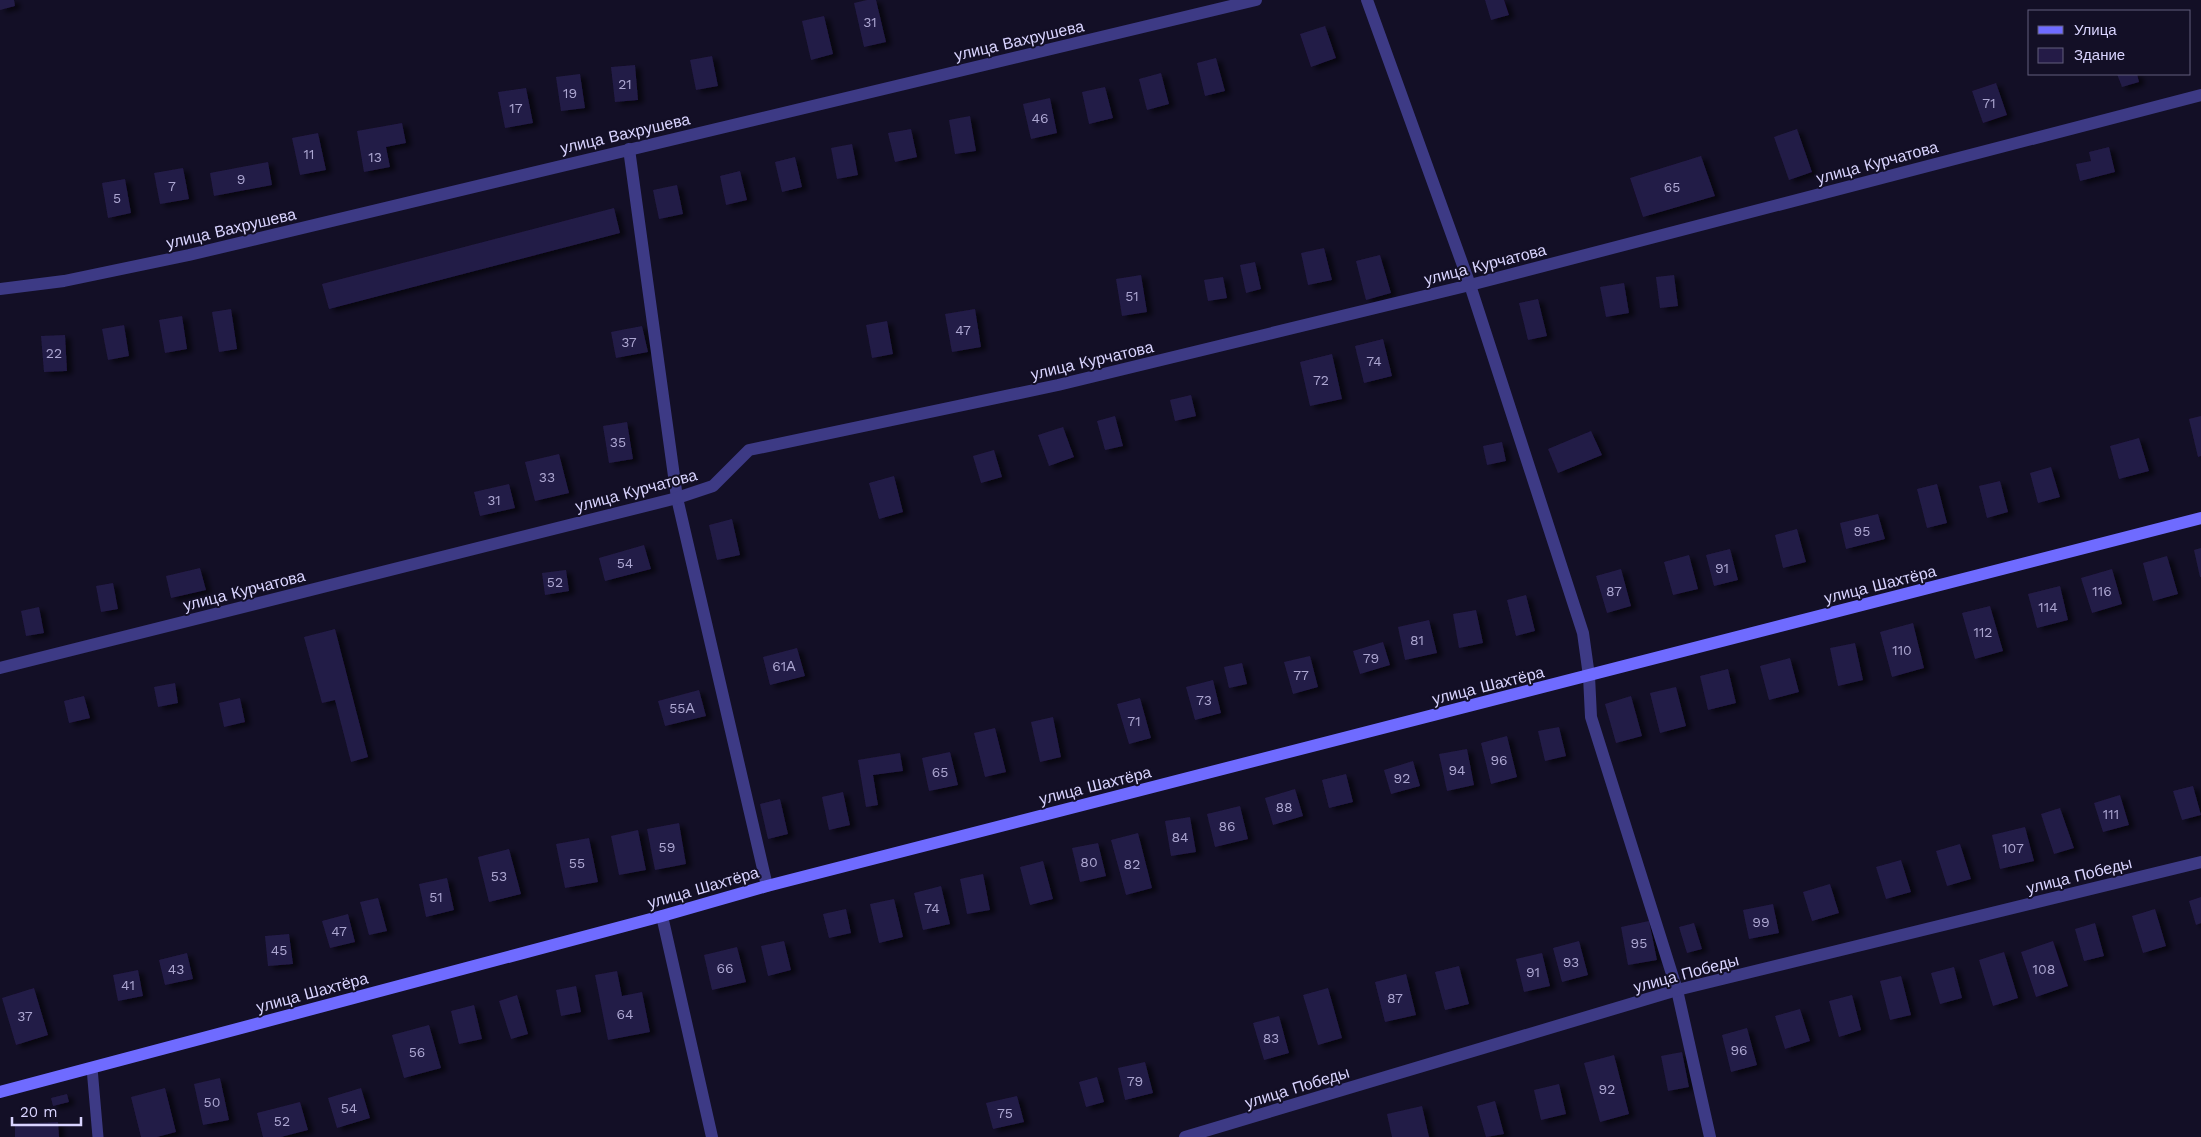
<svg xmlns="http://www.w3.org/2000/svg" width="2201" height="1137" font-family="'Work Sans',sans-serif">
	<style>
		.building { fill: #241b47; filter: url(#shadow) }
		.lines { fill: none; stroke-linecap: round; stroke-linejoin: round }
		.lane { stroke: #3d3a85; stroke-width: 11 }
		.street { stroke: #3d3a85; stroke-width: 12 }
		.secondary { stroke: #6f6bff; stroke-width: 12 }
		.labels { text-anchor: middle; stroke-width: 4; stroke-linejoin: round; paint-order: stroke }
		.number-label { font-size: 14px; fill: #aca6d1 }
		.street-label { font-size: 16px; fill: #d9d4ff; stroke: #130f26 }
	</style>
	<defs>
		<filter id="shadow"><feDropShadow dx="5.5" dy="3" stdDeviation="2.5" flood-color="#0009"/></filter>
	</defs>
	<rect width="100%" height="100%" fill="#130f26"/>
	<g class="building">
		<path d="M0,0H14L15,6L0,10Z"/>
		<path d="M867,0H876L886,42L864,47L854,3Z"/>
		<path d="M1485,0H1504L1509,15L1491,20Z"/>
		<path d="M824,16L833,54L811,60L802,21Z"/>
		<path d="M1325,26L1336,58L1311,67L1300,34Z"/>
		<path d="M712,56L718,86L696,90L690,60Z"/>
		<path d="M1216,58L1225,91L1205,96L1197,63Z"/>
		<path d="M635,65L638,100L615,102L611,67Z"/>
		<path d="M1161,73L1169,104L1147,110L1139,79Z"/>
		<path d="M580,74L585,108L561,111L556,77Z"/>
		<path d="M2117,74H2137L2139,82L2122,87Z"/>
		<path d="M1996,83L2007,115L1983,123L1972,91Z"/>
		<path d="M1105,87L1113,118L1089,124L1082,92Z"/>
		<path d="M526,88L533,123L505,128L498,92Z"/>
		<path d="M1050,98L1057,133L1031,139L1023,104Z"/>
		<path d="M970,116L976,151L955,154L949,120Z"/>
		<path d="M402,123L406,143L386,147L390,167L364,172L357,131Z"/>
		<path d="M911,129L917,157L895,162L888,133Z"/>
		<path d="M1797,129L1812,172L1789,180L1774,137Z"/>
		<path d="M318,133L326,170L300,175L292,138Z"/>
		<path d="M852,144L858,175L837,179L831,148Z"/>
		<path d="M2109,147L2115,172L2080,181L2076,164L2091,161L2089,152Z"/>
		<path d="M1701,156L1715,196L1643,217L1630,178Z"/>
		<path d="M795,157L802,187L782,192L775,162Z"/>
		<path d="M268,162L272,185L214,196L210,173Z"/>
		<path d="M183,168L189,199L160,204L154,173Z"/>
		<path d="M740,171L747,200L726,205L720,176Z"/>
		<path d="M125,179L131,213L108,218L102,183Z"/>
		<path d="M677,185L683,214L659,219L653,190Z"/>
		<path d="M614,208L620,233L329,309L322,284Z"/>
		<path d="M1324,248L1332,280L1308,285L1301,253Z"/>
		<path d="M1380,255L1391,293L1366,300L1356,261Z"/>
		<path d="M1255,262L1261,289L1246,293L1240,265Z"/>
		<path d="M1141,275L1147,312L1122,316L1116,279Z"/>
		<path d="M1674,275L1678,306L1660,308L1656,277Z"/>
		<path d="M1223,277L1227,298L1208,301L1204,280Z"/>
		<path d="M1624,283L1629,313L1606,317L1600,287Z"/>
		<path d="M1538,299L1547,336L1528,340L1519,303Z"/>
		<path d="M231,309L237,349L219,352L212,312Z"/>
		<path d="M975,309L981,347L952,352L945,314Z"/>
		<path d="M182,316L187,349L165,353L159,320Z"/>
		<path d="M887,321L893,354L872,358L866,325Z"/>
		<path d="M124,325L129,356L108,360L102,329Z"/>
		<path d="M642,326L648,352L616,358L611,332Z"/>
		<path d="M65,335L67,371L44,372L41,336Z"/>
		<path d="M1383,339L1392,376L1364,383L1355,346Z"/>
		<path d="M1332,354L1342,399L1310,406L1300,362Z"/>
		<path d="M1191,395L1196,416L1175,421L1170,400Z"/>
		<path d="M1115,416L1123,446L1105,450L1097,421Z"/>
		<path d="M2201,416V456L2198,457L2189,419Z"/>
		<path d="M627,422L633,459L609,463L603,426Z"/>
		<path d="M1063,427L1074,457L1049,466L1038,435Z"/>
		<path d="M1591,431L1602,455L1558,473L1548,449Z"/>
		<path d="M2139,438L2149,471L2119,479L2110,446Z"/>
		<path d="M1502,442L1506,461L1487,465L1483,446Z"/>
		<path d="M994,450L1002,477L981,483L973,456Z"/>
		<path d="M559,454L569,493L535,501L525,462Z"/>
		<path d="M2051,467L2060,497L2038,503L2030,473Z"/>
		<path d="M894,476L903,512L879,519L869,483Z"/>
		<path d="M2000,481L2008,512L1987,518L1979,486Z"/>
		<path d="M509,484L515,508L480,516L474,492Z"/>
		<path d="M1937,484L1947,523L1927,528L1917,489Z"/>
		<path d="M1878,514L1885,539L1846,549L1840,523Z"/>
		<path d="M732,519L740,555L717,560L709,525Z"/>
		<path d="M1797,529L1806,562L1783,568L1775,535Z"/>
		<path d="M644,545L651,569L605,581L599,558Z"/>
		<path d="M2201,548V577H2200L2194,550Z"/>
		<path d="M1730,549L1738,580L1714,586L1706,555Z"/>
		<path d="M1689,555L1698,589L1673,595L1664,562Z"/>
		<path d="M2167,556L2178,594L2153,601L2143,563Z"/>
		<path d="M200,568L206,590L171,598L166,576Z"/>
		<path d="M1621,569L1631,606L1607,613L1596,576Z"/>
		<path d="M2112,569L2122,604L2092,613L2081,578Z"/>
		<path d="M566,570L569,591L545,595L542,573Z"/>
		<path d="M113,583L118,609L101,612L96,586Z"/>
		<path d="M2060,586L2068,620L2037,628L2028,594Z"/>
		<path d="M1526,595L1535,631L1516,636L1507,600Z"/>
		<path d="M1990,606L2003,651L1975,659L1962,613Z"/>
		<path d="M39,607L44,633L26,636L21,611Z"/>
		<path d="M1476,610L1483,643L1459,648L1453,614Z"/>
		<path d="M1429,620L1437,653L1405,660L1398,627Z"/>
		<path d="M1913,623L1924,668L1892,677L1880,632Z"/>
		<path d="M335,629L368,757L351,762L335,700L322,703L304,637Z"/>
		<path d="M1383,642L1390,665L1360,674L1353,651Z"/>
		<path d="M1855,643L1863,680L1838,686L1830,648Z"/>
		<path d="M797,648L805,676L770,685L763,657Z"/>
		<path d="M1310,656L1318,687L1293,694L1284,662Z"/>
		<path d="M1790,658L1799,692L1769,700L1760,666Z"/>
		<path d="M1242,663L1247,684L1229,688L1224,667Z"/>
		<path d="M1728,669L1736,703L1708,710L1700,676Z"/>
		<path d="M1213,680L1221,713L1195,720L1186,687Z"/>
		<path d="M175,683L178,703L158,707L154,687Z"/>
		<path d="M1676,687L1686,726L1660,733L1650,693Z"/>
		<path d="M699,690L706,716L665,726L658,701Z"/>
		<path d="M84,696L90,718L69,723L64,701Z"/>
		<path d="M1631,696L1642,736L1616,743L1605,704Z"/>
		<path d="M240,698L245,722L224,727L219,703Z"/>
		<path d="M1140,698L1151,738L1129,744L1117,704Z"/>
		<path d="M1053,717L1061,757L1040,762L1031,722Z"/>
		<path d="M1559,727L1566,756L1545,761L1538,731Z"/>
		<path d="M995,728L1006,772L985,777L974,733Z"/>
		<path d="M1507,736L1517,777L1491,784L1481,743Z"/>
		<path d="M1467,749L1474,785L1447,791L1439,754Z"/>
		<path d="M950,752L958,785L929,791L922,758Z"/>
		<path d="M900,753L903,771L873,775L878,805L866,807L858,760Z"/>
		<path d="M1413,761L1420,786L1391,794L1384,770Z"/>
		<path d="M1346,774L1353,802L1329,808L1322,780Z"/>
		<path d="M2193,786L2201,815L2182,820L2173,791Z"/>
		<path d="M1295,789L1303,816L1273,825L1265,798Z"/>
		<path d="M843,792L850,825L829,830L822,797Z"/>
		<path d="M2120,795L2129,825L2103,832L2094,803Z"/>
		<path d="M780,799L788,834L768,839L760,804Z"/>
		<path d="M1240,806L1248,839L1215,847L1207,814Z"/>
		<path d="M2060,808L2074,848L2054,854L2041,814Z"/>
		<path d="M1190,817L1196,852L1171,856L1165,821Z"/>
		<path d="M679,823L686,864L655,870L647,829Z"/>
		<path d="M2025,827L2034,861L2000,869L1992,835Z"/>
		<path d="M638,830L646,870L619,875L611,836Z"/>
		<path d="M1138,833L1152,888L1126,895L1111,840Z"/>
		<path d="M589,838L598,882L565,888L556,844Z"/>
		<path d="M1098,843L1106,876L1080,882L1072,848Z"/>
		<path d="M1960,844L1971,879L1947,886L1936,851Z"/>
		<path d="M509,849L521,894L489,902L478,857Z"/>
		<path d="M1901,860L1911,892L1886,899L1876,867Z"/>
		<path d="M1043,861L1053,899L1030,905L1020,867Z"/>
		<path d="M983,874L990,910L967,914L960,879Z"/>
		<path d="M447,878L454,910L426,917L419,884Z"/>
		<path d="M1830,884L1839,913L1812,921L1803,892Z"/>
		<path d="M941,886L950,924L923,930L914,893Z"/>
		<path d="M2201,897V923L2196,925L2189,901Z"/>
		<path d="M378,898L387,931L369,935L360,902Z"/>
		<path d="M894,899L903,937L879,943L870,904Z"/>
		<path d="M1773,904L1779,933L1749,939L1743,910Z"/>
		<path d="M846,909L851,933L829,938L823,914Z"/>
		<path d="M2155,909L2166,946L2143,953L2132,916Z"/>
		<path d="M348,914L355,942L330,948L322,921Z"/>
		<path d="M1649,921L1657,960L1628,965L1621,927Z"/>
		<path d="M1694,923L1702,949L1687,953L1679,927Z"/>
		<path d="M2095,923L2104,956L2084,961L2075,929Z"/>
		<path d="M289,934L293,964L268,966L265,936Z"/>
		<path d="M784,941L791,970L768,976L761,946Z"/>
		<path d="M1579,941L1588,975L1562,982L1553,948Z"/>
		<path d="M2053,941L2068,986L2036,997L2021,952Z"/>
		<path d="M737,947L746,982L712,990L704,955Z"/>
		<path d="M2004,952L2018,998L1993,1006L1979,960Z"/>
		<path d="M187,953L193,979L165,985L159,960Z"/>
		<path d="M1542,953L1550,986L1524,992L1516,959Z"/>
		<path d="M1459,966L1469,1004L1445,1010L1435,972Z"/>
		<path d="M1954,967L1962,998L1940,1004L1931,973Z"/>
		<path d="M138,970L143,996L118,1001L113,975Z"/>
		<path d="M617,971L622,996L642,992L650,1032L608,1040L595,975Z"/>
		<path d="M1406,974L1416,1015L1385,1022L1375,982Z"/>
		<path d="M1901,976L1911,1015L1890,1020L1880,981Z"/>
		<path d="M576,986L581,1012L561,1016L556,990Z"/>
		<path d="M34,988L48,1035L16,1045L2,998Z"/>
		<path d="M1328,988L1342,1038L1318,1045L1303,995Z"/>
		<path d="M517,995L528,1034L511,1039L499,1001Z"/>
		<path d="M1852,995L1861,1030L1839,1037L1829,1001Z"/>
		<path d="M474,1005L482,1039L459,1044L451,1011Z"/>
		<path d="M1800,1009L1810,1041L1785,1049L1775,1016Z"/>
		<path d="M1279,1016L1289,1053L1264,1060L1253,1023Z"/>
		<path d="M429,1025L441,1068L404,1078L392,1035Z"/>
		<path d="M1747,1028L1757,1065L1731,1072L1722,1035Z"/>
		<path d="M1682,1052L1689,1087L1668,1091L1661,1056Z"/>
		<path d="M1614,1055L1629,1114L1600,1122L1584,1063Z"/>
		<path d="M1145,1062L1153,1093L1125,1100L1118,1068Z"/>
		<path d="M1097,1077L1104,1102L1086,1107L1079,1082Z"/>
		<path d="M220,1078L229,1120L203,1125L194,1084Z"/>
		<path d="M1559,1084L1566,1114L1541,1120L1534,1090Z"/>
		<path d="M165,1088L176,1132L157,1137H141L131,1097Z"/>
		<path d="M361,1088L370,1118L337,1128L328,1098Z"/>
		<path d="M67,1094L69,1102L53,1106L51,1098Z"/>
		<path d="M1017,1096L1024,1122L993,1129L986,1103Z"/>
		<path d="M1495,1101L1504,1134L1486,1137L1477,1106Z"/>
		<path d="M300,1102L308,1130L281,1137H263L257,1113Z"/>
		<path d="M1422,1106L1429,1137H1392L1387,1114Z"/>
		<path d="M58,1122L59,1137H15V1124Z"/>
	</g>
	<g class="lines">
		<path class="lane" d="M92,1068L98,1137"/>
		<g class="street">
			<path d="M1367,0L1470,285L1583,633L1589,676L1591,717L1677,990L1710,1137"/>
			<path d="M629,149L677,498L767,886"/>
			<path d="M0,289L64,281L189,255L1256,0"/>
			<path d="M0,668L677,498L713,486L749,450L1058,385L1470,285L2201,95"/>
			<path d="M662,916L712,1137"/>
			<path d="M1185,1137L1677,990L2201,862"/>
		</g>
		<path class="secondary" d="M0,1092L662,916L767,886L2201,518"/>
	</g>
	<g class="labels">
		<g class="number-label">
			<text x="870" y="27">31</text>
			<text x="625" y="89">21</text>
			<text x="570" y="98">19</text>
			<text x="1989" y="108">71</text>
			<text x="516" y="113">17</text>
			<text x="1040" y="123">46</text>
			<text x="309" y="159">11</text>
			<text x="375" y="162">13</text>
			<text x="241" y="184">9</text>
			<text x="172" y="191">7</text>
			<text x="1672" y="192">65</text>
			<text x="117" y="203">5</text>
			<text x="1132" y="301">51</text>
			<text x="963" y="335">47</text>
			<text x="629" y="347">37</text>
			<text x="54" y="358">22</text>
			<text x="1374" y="366">74</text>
			<text x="1321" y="385">72</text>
			<text x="618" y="447">35</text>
			<text x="547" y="482">33</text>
			<text x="494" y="505">31</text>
			<text x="1862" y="536">95</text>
			<text x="625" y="568">54</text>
			<text x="1722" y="573">91</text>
			<text x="555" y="587">52</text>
			<text x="1614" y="596">87</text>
			<text x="2102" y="596">116</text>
			<text x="2048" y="612">114</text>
			<text x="1983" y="637">112</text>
			<text x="1417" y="645">81</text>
			<text x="1902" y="655">110</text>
			<text x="1371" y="663">79</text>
			<text x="784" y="671">61А</text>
			<text x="1301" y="680">77</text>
			<text x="1204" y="705">73</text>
			<text x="682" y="713">55А</text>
			<text x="1134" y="726">71</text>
			<text x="1499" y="765">96</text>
			<text x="1457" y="775">94</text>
			<text x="940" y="777">65</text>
			<text x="1402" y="783">92</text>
			<text x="1284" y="812">88</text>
			<text x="2111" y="819">111</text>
			<text x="1227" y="831">86</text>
			<text x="1180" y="842">84</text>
			<text x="667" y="852">59</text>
			<text x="2013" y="853">107</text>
			<text x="1089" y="867">80</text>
			<text x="577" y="868">55</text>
			<text x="1132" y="869">82</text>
			<text x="499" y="881">53</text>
			<text x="436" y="902">51</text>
			<text x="932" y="913">74</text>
			<text x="1761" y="927">99</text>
			<text x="339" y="936">47</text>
			<text x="1639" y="948">95</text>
			<text x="279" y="955">45</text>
			<text x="1571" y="967">93</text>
			<text x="725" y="973">66</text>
			<text x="176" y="974">43</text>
			<text x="2044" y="974">108</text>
			<text x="1533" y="977">91</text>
			<text x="128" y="990">41</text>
			<text x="1395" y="1003">87</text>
			<text x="625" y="1019">64</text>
			<text x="25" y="1021">37</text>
			<text x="1271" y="1043">83</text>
			<text x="1739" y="1055">96</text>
			<text x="417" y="1057">56</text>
			<text x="1135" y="1086">79</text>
			<text x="1607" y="1094">92</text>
			<text x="212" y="1107">50</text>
			<text x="349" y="1113">54</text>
			<text x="1005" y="1118">75</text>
			<text x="282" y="1126">52</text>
		</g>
		<g class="street-label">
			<text transform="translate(1019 40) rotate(-13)" y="6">улица Вахрушева</text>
			<text transform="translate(625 133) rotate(-13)" y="6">улица Вахрушева</text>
			<text transform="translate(1877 162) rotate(-15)" y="6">улица Курчатова</text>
			<text transform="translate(231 228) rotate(-13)" y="6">улица Вахрушева</text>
			<text transform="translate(1485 264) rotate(-14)" y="6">улица Курчатова</text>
			<text transform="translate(1092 360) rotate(-13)" y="6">улица Курчатова</text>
			<text transform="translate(636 490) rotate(-15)" y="6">улица Курчатова</text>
			<text transform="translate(1880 584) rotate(-14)" y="6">улица Шахтёра</text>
			<text transform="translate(244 590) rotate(-14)" y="6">улица Курчатова</text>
			<text transform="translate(1488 685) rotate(-14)" y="6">улица Шахтёра</text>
			<text transform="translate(1095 785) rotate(-14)" y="6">улица Шахтёра</text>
			<text transform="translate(2079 875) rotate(-14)" y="6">улица Победы</text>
			<text transform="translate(703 887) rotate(-16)" y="6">улица Шахтёра</text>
			<text transform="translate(1686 973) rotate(-15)" y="6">улица Победы</text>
			<text transform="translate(312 992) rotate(-15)" y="6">улица Шахтёра</text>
			<text transform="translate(1297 1087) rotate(-17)" y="6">улица Победы</text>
		</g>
	</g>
	<rect x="2028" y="10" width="162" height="65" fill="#130f26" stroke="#625e7d"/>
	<rect x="2038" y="26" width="25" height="8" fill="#6f6bff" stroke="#625e7d"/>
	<text x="2074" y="35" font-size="15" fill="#d9d4ff">Улица</text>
	<rect x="2038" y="48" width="25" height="15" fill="#241b47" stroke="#625e7d"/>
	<text x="2074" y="60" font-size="15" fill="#d9d4ff">Здание</text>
	<path d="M12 1117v8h69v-8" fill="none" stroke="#d9d4ff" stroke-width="2.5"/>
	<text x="20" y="1117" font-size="15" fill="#d9d4ff" stroke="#130f26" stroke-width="4" paint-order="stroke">20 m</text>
</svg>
